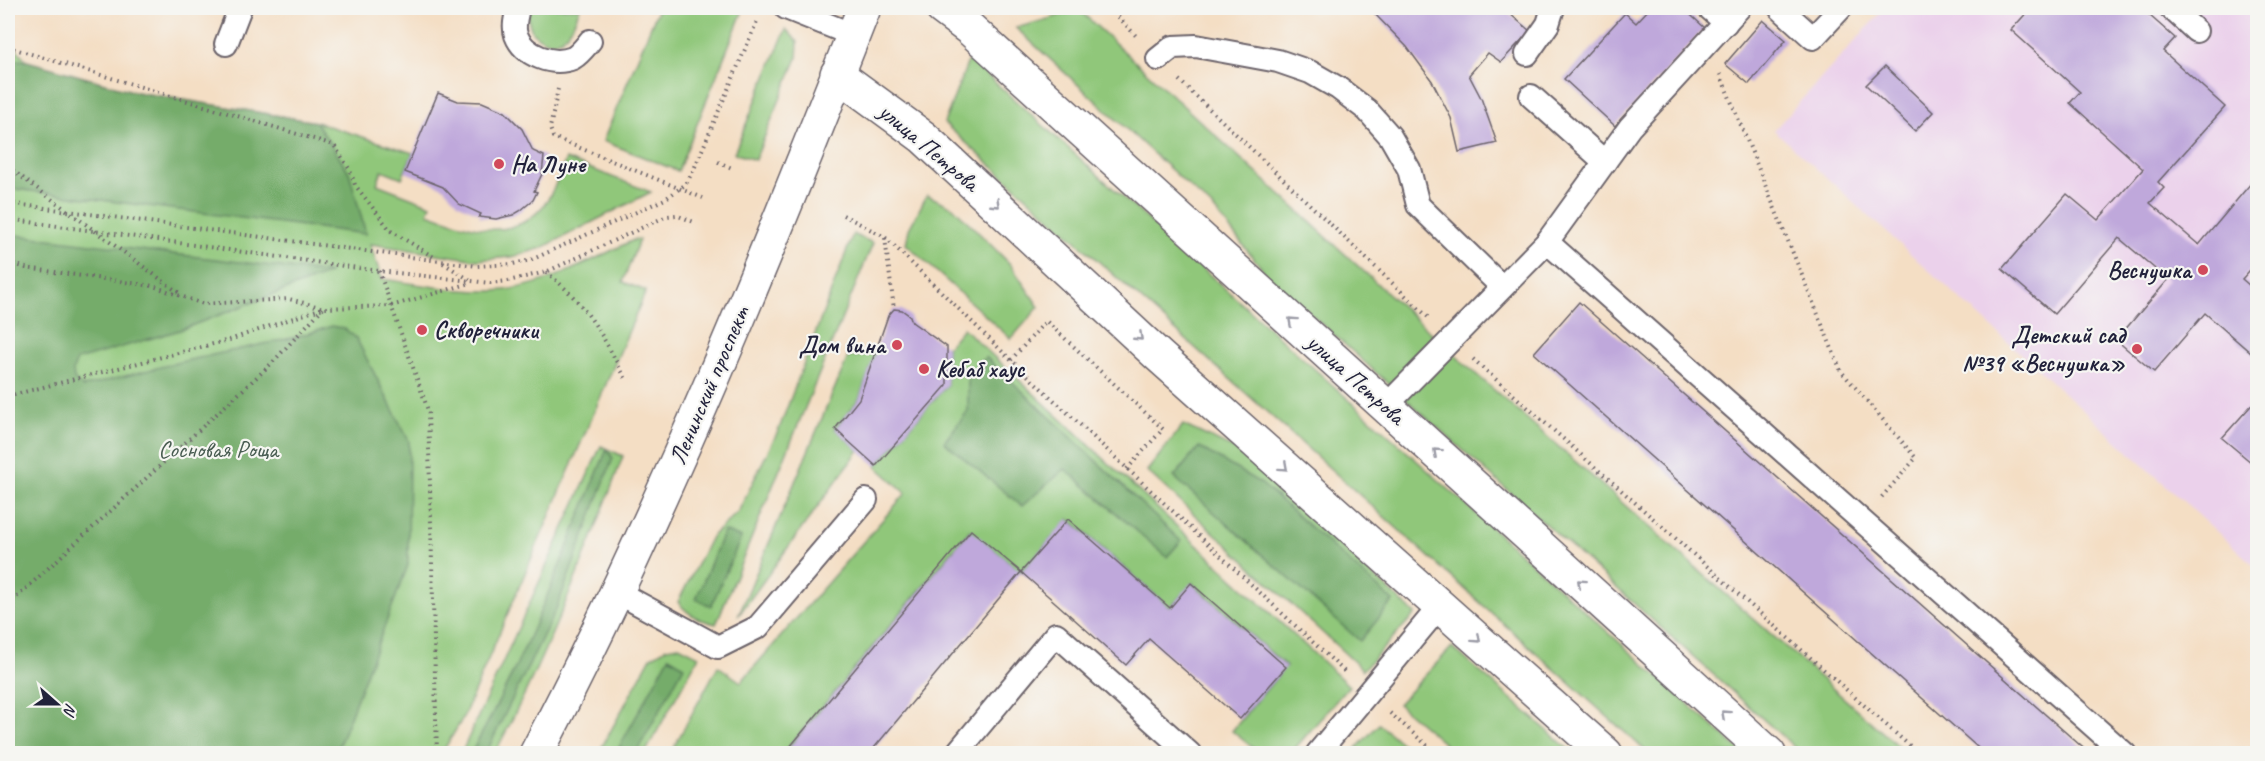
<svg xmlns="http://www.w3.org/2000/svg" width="2265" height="761" font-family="Caveat,sans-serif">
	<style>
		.built { fill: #ebd1eb }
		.green { fill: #90c77a; stroke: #59745a; stroke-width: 1.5 }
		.forest { fill: #74ac6a; stroke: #4b6752; stroke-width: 1.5 }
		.building { fill: #bfa8db }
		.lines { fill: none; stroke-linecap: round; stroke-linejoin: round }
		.service-casing { stroke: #6c646b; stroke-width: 26 }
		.secondary-casing { stroke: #6c646b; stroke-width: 36 }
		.primary-casing { stroke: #6c646b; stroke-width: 36 }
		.path { stroke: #6c646b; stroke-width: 4; stroke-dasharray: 1.5 4.5; stroke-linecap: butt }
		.service { stroke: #fff; stroke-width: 22 }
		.secondary { stroke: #fff; stroke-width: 33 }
		.primary { stroke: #fff; stroke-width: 33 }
		.oneway { stroke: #9c9ca7 }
		.poi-dot { fill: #d1495b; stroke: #f6f6f2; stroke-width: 2 }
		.labels { text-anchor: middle; stroke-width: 4.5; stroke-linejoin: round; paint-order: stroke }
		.street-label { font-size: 24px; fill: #22223b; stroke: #f6f6f2 }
		.poi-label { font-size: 24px; font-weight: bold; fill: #22223b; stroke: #f6f6f2; text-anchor: start }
		.park-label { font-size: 24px; fill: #485c51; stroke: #f6f6f2 }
	</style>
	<rect width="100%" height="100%" fill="#f6f6f2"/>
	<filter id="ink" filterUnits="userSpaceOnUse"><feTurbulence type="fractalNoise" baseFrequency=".0167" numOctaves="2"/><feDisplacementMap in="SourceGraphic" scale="12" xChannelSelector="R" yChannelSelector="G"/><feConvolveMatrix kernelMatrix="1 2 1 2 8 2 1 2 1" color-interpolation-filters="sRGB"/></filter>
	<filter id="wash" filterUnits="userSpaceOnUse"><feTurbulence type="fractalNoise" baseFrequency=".008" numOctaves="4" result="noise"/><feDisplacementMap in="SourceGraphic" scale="24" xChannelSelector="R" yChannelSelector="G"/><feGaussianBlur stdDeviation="1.35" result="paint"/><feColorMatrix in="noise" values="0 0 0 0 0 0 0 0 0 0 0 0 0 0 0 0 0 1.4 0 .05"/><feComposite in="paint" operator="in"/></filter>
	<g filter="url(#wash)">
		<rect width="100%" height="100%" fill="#f4dec4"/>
		<path class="built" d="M1885,8H2257V568L1774,130Z"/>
		<g class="green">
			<path d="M530,8H580C572,30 559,57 532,32L528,19Z"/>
			<path d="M656,8H744L678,171L603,141L658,9Z"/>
			<path d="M1079,10L1467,366L1906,753H1801L1267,275L1213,208L1016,28Z"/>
			<path d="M786,29L798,42L797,58L755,160L734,153Z"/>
			<path d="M8,39L27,61L136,92L316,122L413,153L402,178L382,170L377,184L431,205L428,213C469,228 516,245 547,201C555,188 560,173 566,159L651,192L542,248L512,257L477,260L370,244L382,279C420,284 474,296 511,289C555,282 596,257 636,239L639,240L623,282L646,291L463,718L442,753H8Z"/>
			<path d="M969,59L1743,753H1648L944,123Z"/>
			<path d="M927,195L953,207L1010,264L1039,307L1011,339L906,244L909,229Z"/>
			<path d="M853,234L873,243L716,624C699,620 689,616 678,602L711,537L738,512L779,429Z"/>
			<path d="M963,328L1349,686L1291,753H1259L1232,731L1286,666L1192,583L1170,608L1069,519L1021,572L970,530L784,753L670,754L718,666L741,682L906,493L876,466L947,385V347Z"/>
			<path d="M876,353L859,399L835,429L859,450L738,616L848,357Z"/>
			<path d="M1183,425L1237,450L1415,614L1363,670L1147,471Z"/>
			<path d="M601,446L623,456C586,557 545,658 495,753L461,754Z"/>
			<path d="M679,646L699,656L645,753L598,754L651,657L666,648Z"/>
			<path d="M1452,647L1573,753H1455L1398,704Z"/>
			<path d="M1379,724L1413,753H1352Z"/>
		</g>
		<g class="forest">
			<path d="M8,59L27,61L136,92L316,122L349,172L366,234L8,188Z"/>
			<path d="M8,234L330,273L180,330L77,360L73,370L74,379L83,387L180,362L296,337L332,326L345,329L356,338L409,441L408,565L336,753H8Z"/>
			<path d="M986,357L1181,541L1167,557L1065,469L1022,506L944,442L968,411V376Z"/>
			<path d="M1199,447L1262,484L1393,601L1360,641L1174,477Z"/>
			<path d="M607,449L613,458L557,607L486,753H471C526,657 565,552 607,449Z"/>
			<path d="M724,531L741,538L711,606L696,599Z"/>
			<path d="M669,657L684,666L636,753H616Z"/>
		</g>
		<g id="blocks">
			<g class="building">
				<path d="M1369,8H1503L1530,31L1501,62L1488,53L1469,75L1481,98L1497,143L1459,152L1451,118L1432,81L1407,47Z"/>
				<path d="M1650,8H1683L1705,28L1615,126L1564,79L1625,13L1636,23Z"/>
				<path d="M2031,8H2141L2175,38L2163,51L2225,107L2158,182L2164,188L2150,203L2199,245L2252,182L2258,187V261L2242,279L2258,293V359L2205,313L2154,372L2116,340L2168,280L2119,238L2054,314L2002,269L2067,194L2098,220L2143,169L2070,103L2080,92L2011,30Z"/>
				<path d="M1763,20L1786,40L1749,84L1725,64Z"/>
				<path d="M1885,66L1933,112L1915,131L1866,85Z"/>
				<path d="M438,93L458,101L482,102L505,112L522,129L533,151L544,156L542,174L534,191L537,192L533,200L520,211L513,215L496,219L479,217L481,214L459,204L443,187L405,172Z"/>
				<path d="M1579,302L2090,754H1985L1534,353Z"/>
				<path d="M894,309L902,310L910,316L912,322L947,347V385L876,466L835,429L859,399L888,316Z"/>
				<path d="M2258,398V468L2222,438Z"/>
				<path d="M1068,519L1170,608L1191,583L1286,667L1240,719L1149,639L1126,665L1021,572Z"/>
				<path d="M971,530L1021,572L869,754H784Z"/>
			</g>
		</g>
	</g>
	<g filter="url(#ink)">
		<use href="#blocks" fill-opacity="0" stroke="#6c646b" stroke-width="1.5"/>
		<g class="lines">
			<g class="service-casing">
				<g id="service">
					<path d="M518,8C516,17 513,26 516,35C524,56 553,66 573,58C580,54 585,47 590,41"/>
					<path d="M786,8L853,35"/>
					<path d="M1709,8L1726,23"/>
					<path d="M1780,8L1813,38L1841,8"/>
					<path d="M2171,8L2196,31"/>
					<path d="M226,44L240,8"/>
					<path d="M1527,54L1548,24L1553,8"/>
					<path d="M1158,59L1173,47L1196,46L1278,61L1310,72L1338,88L1367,110L1390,136L1409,169L1418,205L1502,287"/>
					<path d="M1531,96L1605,162"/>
					<path d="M1547,242L2125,754"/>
					<path d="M1386,406L1547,242L1630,127L1739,8"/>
					<path d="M617,592L718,647L758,627L866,500"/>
					<path d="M956,754L1056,634L1190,754"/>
					<path d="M1317,754L1440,606"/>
				</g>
			</g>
			<g class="secondary-casing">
				<g id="secondary">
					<path d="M942,8L970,29L1769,754"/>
					<path d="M837,74L923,137L1159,356L1606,754"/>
				</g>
			</g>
			<g class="primary-casing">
				<path id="primary" d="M536,754C662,513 765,260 864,8"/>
			</g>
			<g class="path">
				<path d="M1110,8L1138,38"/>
				<path d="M8,47L334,145L350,170L355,185L391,231L437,259"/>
				<path d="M1720,74L1841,371L1916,458L1880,499"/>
				<path d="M1179,80L1430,319"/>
				<path d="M558,89L550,128L553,137L703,198"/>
				<path d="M718,162L732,168"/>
				<path d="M8,167L182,295"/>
				<path d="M8,203L477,266L513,264L531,260L665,199L686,184L694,169L758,19"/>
				<path d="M843,215L885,237L1011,360L1347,674"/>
				<path d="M8,219L379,271L490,283L508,281L546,272L667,216L676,215L694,222"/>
				<path d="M885,238L894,309"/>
				<path d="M8,262L26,268L153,286L203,304L289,299L324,308L391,306L471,283"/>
				<path d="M443,263L470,280"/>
				<path d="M379,271L428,410L437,754"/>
				<path d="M546,272C588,305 602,335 627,381"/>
				<path d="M1473,359L1919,754"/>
				<path d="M1011,360L1046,321L1163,429L1127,469"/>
				<path d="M8,396L229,340L323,308"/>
				<path d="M8,605L271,364L323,308"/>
				<path d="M1390,713L1437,754"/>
			</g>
			<use href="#service" class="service"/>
			<use href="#secondary" class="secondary"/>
			<use href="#primary" class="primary"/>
		</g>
		<defs><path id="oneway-chevron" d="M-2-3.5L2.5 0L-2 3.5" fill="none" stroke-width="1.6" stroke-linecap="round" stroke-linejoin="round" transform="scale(1.5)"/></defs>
		<g class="oneway">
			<use href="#oneway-chevron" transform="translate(996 204) rotate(43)"/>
			<use href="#oneway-chevron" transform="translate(1292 321) rotate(-138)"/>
			<use href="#oneway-chevron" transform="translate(1139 337) rotate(43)"/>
			<use href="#oneway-chevron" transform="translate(1437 452) rotate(-138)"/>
			<use href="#oneway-chevron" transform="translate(1284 467) rotate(42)"/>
			<use href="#oneway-chevron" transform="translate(1581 583) rotate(-138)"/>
			<use href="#oneway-chevron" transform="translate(1477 639) rotate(42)"/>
			<use href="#oneway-chevron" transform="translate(1725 714) rotate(-138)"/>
		</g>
	</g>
	<g class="poi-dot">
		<circle cx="499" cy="164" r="6"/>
		<circle cx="2203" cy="270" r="6"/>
		<circle cx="422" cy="330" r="6"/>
		<circle cx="897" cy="345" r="6"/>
		<circle cx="2137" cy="349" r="6"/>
		<circle cx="924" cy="369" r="6"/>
	</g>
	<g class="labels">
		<g class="street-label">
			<text transform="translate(929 147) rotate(40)" y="8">улица Петрова</text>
			<text transform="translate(1356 379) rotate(42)" y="8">улица Петрова</text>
			<text transform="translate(709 385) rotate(-67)" y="8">Ленинский проспект</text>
		</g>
		<g class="poi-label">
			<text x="511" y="172">На Луне</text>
			<text x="2191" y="278" text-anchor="end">Веснушка</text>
			<text x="434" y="338">Скворечники</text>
			<text x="2125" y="343" text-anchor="end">Детский сад<tspan x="2125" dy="28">№39 «Веснушка»</tspan></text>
			<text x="885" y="353" text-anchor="end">Дом вина</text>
			<text x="936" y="377">Кебаб хаус</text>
		</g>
		<g class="park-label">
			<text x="218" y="457">Сосновая Роща</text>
		</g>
	</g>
	<rect width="2265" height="761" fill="none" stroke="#f6f6f2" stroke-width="30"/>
	<g transform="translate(57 704) rotate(111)" stroke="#f6f6f2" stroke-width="4.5" paint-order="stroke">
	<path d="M0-4.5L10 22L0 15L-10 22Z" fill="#22223b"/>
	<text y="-9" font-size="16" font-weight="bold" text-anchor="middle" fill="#22223b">N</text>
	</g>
</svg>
